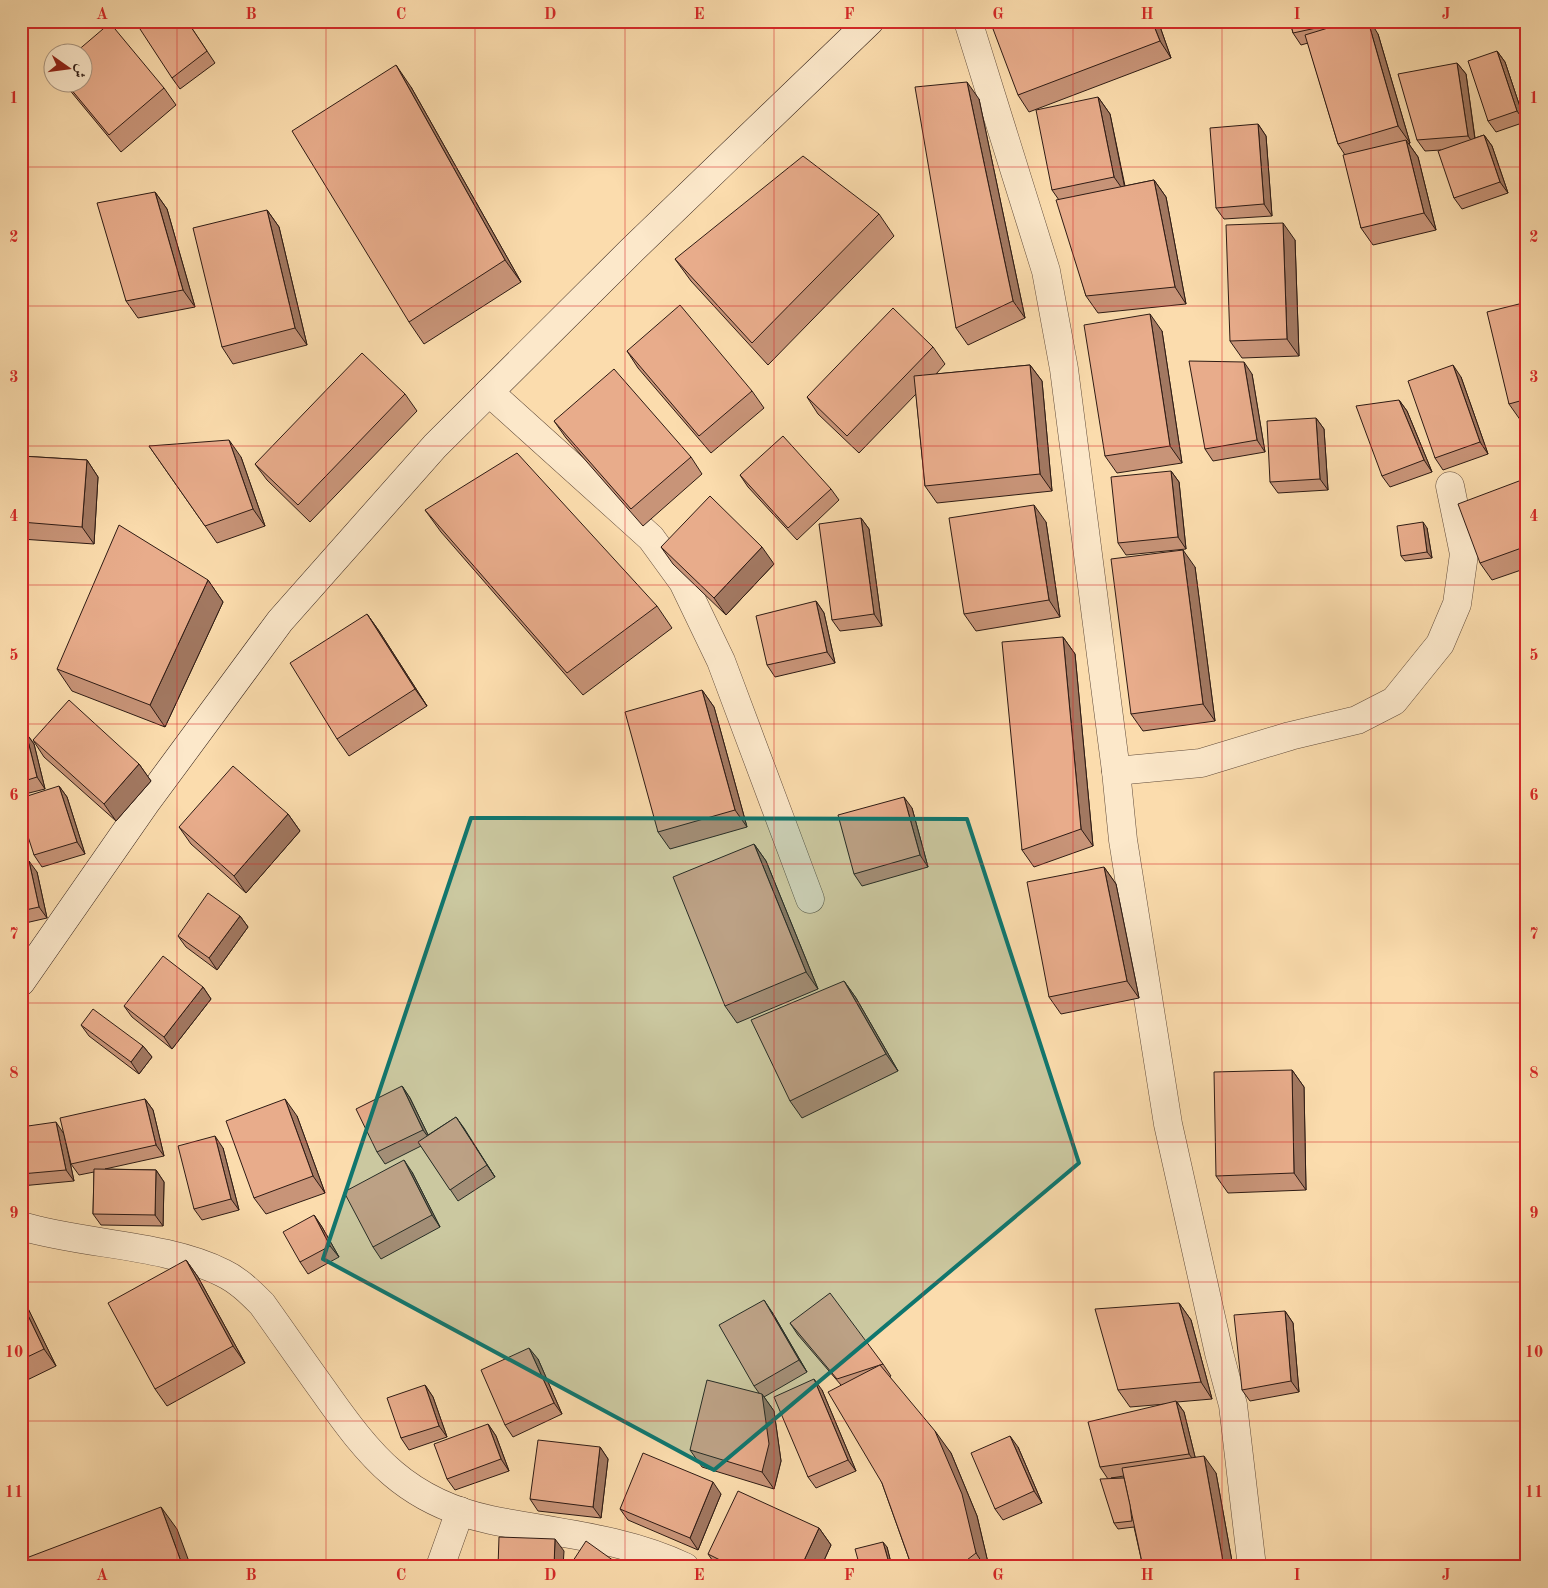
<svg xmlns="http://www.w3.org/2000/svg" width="1548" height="1588" font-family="'Old Standard TT',Amiri,serif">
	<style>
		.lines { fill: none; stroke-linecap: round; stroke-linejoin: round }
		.street-casing { stroke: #614b3a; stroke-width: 29 }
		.secondary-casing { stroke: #2e1b14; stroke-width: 29 }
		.street { stroke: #fce8ca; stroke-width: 28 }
		.secondary { stroke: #fce8ca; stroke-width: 28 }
		.wall { fill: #c89478; stroke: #2e1b14; fill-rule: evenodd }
		.shaded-wall { fill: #a27861; stroke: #2e1b14 }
		.building { fill: #e8ac8b; stroke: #2e1b14 }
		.marked { fill: #0f766e; fill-opacity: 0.2; stroke: #0f766e; stroke-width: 4; stroke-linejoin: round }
		.grid { fill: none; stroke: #d62828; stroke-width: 1; stroke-opacity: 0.55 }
		.neatline { fill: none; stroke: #d62828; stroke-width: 2 }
		.grid-label { font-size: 16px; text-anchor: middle; font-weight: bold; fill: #d62828 }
	</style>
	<rect width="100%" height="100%" fill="#fbdcad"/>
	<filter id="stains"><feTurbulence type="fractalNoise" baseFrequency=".004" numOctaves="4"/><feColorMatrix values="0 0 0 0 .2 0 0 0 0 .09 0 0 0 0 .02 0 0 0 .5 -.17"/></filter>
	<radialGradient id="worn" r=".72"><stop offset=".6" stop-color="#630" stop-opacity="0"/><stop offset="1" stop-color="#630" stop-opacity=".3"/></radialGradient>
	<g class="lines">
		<g class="street-casing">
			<g id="street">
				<path d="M968,21L1046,271L1064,369L1116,771L1123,840L1168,1124L1219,1353L1233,1405L1252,1567"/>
				<path d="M489,392L651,538L683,582L721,661L810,899"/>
				<path d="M1116,771L1201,763L1290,736L1357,720L1394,701L1440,644L1457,604L1464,554L1450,486"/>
				<path d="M21,1226C84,1245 165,1244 223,1273C238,1280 250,1292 262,1304C282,1332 302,1361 323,1390C370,1457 406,1502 491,1520C556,1533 624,1538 685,1567"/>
				<path d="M440,1567L460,1511"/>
			</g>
		</g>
		<g class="secondary-casing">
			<path id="secondary" d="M21,982L145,804L280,621L435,446L632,250L870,21"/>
		</g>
		<use href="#street" class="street"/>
		<use href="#secondary" class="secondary"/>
	</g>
	<g class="wall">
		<path d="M187,21L215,63L180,89L172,78Z"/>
		<path d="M1158,21L1171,58L1029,112L1018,95Z"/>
		<path d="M1290,21L1349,22L1378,34L1410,143L1409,144L1418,157L1436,230L1373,245L1361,228L1345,155L1338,144L1308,43L1301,45L1293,33Z"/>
		<path d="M1497,51L1505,62L1525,122L1496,132L1488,121Z"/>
		<path d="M1457,63L1466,74L1475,138L1484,135L1492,146L1508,193L1462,209L1454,198L1441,150L1425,151L1417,140Z"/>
		<path d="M63,82H82L164,88L176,105L121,152Z"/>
		<path d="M411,87L521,282L424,344L409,322Z"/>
		<path d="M1098,97L1110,114L1125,186L1154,180L1166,197L1186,304L1098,313L1086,296L1059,200L1052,190Z"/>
		<path d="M979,99L1025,318L968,345L956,328Z"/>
		<path d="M1258,124L1266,136L1272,216L1224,219L1216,208Z"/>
		<path d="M155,192L167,209L195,307L138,318L126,301Z"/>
		<path d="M267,210L279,227L307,345L233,364L222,347Z"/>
		<path d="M879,214L894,236L768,365L691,281L675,259Z"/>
		<path d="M1295,240L1299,356L1242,358L1230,341Z"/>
		<path d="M1527,302V419L1521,421L1509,404Z"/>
		<path d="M1162,331L1182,463L1117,473L1105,456Z"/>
		<path d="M933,347L945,364L936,374L1030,365L1042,381L1052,491L937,503L925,486L916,394L859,453L818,414L807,397Z"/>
		<path d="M627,351L752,391L764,408L711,453L638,368Z"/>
		<path d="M1252,374L1265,452L1213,461L1205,449Z"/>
		<path d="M1461,377L1488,454L1443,470L1435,458Z"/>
		<path d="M405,394L417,411L310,522L267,480L255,464Z"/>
		<path d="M1399,400L1407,411L1432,472L1390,487L1382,476Z"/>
		<path d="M1316,418L1324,429L1328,490L1278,493L1270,482Z"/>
		<path d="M554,421L691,457L702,474L643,526L566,438Z"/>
		<path d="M149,446L241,457L265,526L217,543Z"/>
		<path d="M21,456L87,460L98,477L94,544L21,539Z"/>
		<path d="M1171,471L1179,482L1186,549L1126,555L1118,543Z"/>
		<path d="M740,475L831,489L839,500L797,540L748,487Z"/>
		<path d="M1527,478V568L1492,580L1480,563Z"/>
		<path d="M425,510L657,606L672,628L583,695L441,532Z"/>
		<path d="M861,518L869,529L882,626L840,631L832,620Z"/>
		<path d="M1046,522L1060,617L976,631L964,614Z"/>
		<path d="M1427,528L1432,558L1405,561L1401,556Z"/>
		<path d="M661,547L774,564L726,615L673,564Z"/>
		<path d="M1195,567L1215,721L1143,731L1131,714Z"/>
		<path d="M208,580L223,602L165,727L72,691L57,669Z"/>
		<path d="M816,601L824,613L835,663L775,677L767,665Z"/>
		<path d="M367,614L379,631L427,706L349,756L337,739Z"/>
		<path d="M1063,637L1075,654L1093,846L1034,867L1022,850Z"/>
		<path d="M702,690L714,707L747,827L670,849L658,832Z"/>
		<path d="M26,733L34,744L45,789L21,795V734Z"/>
		<path d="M33,740L139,764L151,781L116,821L44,757Z"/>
		<path d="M59,786L67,797L85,854L42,867L34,855Z"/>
		<path d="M912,808L928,867L862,886L854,874Z"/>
		<path d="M288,814L300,831L246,893L191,844L179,827Z"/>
		<path d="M754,844L766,861L818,989L737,1023L725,1006Z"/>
		<path d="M21,862L37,872L47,918L21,924Z"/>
		<path d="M1104,867L1116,884L1139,998L1061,1014L1049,997Z"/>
		<path d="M240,916L248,927L217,970L186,947L178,936Z"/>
		<path d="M844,981L856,998L898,1071L802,1118L790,1101Z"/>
		<path d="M203,987L211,999L172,1049L132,1017L124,1006Z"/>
		<path d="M81,1025L143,1046L152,1057L139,1074L89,1036Z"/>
		<path d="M1292,1070L1304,1087L1306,1190L1228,1193L1216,1176Z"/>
		<path d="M402,1086L410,1098L428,1135L456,1117L495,1177L458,1201L421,1146L385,1164L377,1152Z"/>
		<path d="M145,1099L153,1110L164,1156L105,1169L156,1170L164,1182L163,1226L101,1225L93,1214L94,1172L79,1175L71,1164L66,1143L74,1181L21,1186V1127L64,1133Z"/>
		<path d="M297,1116L325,1193L266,1214L254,1198Z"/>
		<path d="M223,1148L239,1210L202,1220L194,1209Z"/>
		<path d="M412,1172L440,1227L381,1259L373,1247Z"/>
		<path d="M314,1215L322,1227L339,1257L308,1274L300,1262Z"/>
		<path d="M186,1260L198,1277L245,1363L167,1406L155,1389Z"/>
		<path d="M21,1295L56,1366L21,1383Z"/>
		<path d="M1179,1303L1191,1320L1212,1399L1177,1402L1184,1412L1195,1457L1216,1473L1233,1567H1143L1134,1527L1118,1529L1114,1523L1108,1479L1100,1467L1166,1404L1130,1407L1118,1390ZM1124,1476V1478H1111Z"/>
		<path d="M1285,1311L1293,1323L1299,1392L1250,1401L1242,1390Z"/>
		<path d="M772,1312L807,1372L764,1397L774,1411L781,1461L774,1489L702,1467L690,1450L759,1393L754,1386Z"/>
		<path d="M790,1323L883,1364L891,1376L889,1377L951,1453L977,1516L989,1567H912L882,1483L841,1385L798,1335Z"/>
		<path d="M538,1359L562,1414L513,1437L505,1425Z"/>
		<path d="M425,1385L433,1397L447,1437L409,1450L401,1438Z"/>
		<path d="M822,1390L856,1471L816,1488L808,1477Z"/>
		<path d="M488,1424L496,1436L509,1471L455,1490L447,1479Z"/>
		<path d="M600,1447L608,1459L601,1518L538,1511L530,1499Z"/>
		<path d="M1018,1447L1042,1503L1003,1520L995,1509Z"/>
		<path d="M721,1494L698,1550L628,1520L620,1509Z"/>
		<path d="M819,1528L831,1545L821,1567H717L708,1554Z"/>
		<path d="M887,1547L892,1567H860Z"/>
	</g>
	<g class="shaded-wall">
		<path d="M1152,21H1158L1171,58L1160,41Z"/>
		<path d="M1368,21H1370L1378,34L1410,143L1398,126Z"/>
		<path d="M1497,51L1505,62L1525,122L1517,111Z"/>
		<path d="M1457,63L1466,74L1476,147L1468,136Z"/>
		<path d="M396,65L411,87L521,282L505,260Z"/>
		<path d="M967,82L979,99L1025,318L1013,301Z"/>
		<path d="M1098,97L1110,114L1126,194L1114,177Z"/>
		<path d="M1258,124L1266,136L1272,216L1264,204Z"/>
		<path d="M1484,135L1492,146L1508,193L1500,182Z"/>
		<path d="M1406,140L1418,157L1436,230L1424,213Z"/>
		<path d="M1154,180L1166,197L1186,304L1175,287Z"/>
		<path d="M155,192L167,209L195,307L183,290Z"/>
		<path d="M267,210L279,227L307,345L295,328Z"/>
		<path d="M1283,223L1295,240L1299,356L1287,339Z"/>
		<path d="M1150,314L1162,331L1182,463L1170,446Z"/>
		<path d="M1244,362L1252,374L1265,452L1257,440Z"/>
		<path d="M1030,365L1042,381L1052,491L1040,474Z"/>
		<path d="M1453,365L1461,377L1488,454L1480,442Z"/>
		<path d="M1399,400L1407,411L1432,472L1424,460Z"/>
		<path d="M1316,418L1324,429L1328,490L1320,479Z"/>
		<path d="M229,440L241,457L265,526L253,509Z"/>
		<path d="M87,460L98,477L94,544L82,527Z"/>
		<path d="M1171,471L1179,482L1186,549L1178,537Z"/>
		<path d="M1034,505L1046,522L1060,617L1049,600Z"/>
		<path d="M861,518L869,529L882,626L874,614Z"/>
		<path d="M1423,522L1427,528L1432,558L1427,552Z"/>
		<path d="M762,547L774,564L726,615L714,598Z"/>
		<path d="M1183,550L1195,567L1215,721L1203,704Z"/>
		<path d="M208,580L223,602L165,727L150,705Z"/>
		<path d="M816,601L824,613L835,663L827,652Z"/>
		<path d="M367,614L379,631L427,706L415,689Z"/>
		<path d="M1063,637L1075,654L1093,846L1081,829Z"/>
		<path d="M702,690L714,707L747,827L735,810Z"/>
		<path d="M26,733L34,744L45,789L37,777Z"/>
		<path d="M139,764L151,781L116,821L104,804Z"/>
		<path d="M59,786L67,797L85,854L77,842Z"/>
		<path d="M904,797L912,808L928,867L920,855Z"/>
		<path d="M288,814L300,831L246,893L234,876Z"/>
		<path d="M754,844L766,861L818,989L806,972Z"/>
		<path d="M29,861L37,872L47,918L39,907Z"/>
		<path d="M1104,867L1116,884L1139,998L1127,981Z"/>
		<path d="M240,916L248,927L217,970L209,958Z"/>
		<path d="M844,981L856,998L898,1071L886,1054Z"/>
		<path d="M203,987L211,999L172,1049L164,1037Z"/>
		<path d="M143,1046L152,1057L139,1074L131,1062Z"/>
		<path d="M1292,1070L1304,1087L1306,1190L1294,1173Z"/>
		<path d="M402,1086L410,1098L431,1141L423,1130Z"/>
		<path d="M145,1099L153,1110L164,1156L156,1145Z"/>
		<path d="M285,1099L297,1116L325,1193L313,1176Z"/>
		<path d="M456,1117L464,1128L495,1177L487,1165Z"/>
		<path d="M56,1122L64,1134L74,1181L66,1170Z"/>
		<path d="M215,1136L223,1148L239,1210L231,1199Z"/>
		<path d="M404,1160L412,1172L440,1227L432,1215Z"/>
		<path d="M156,1170L164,1182L163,1226L155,1215Z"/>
		<path d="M314,1215L322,1227L339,1257L330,1246Z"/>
		<path d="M186,1260L198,1277L245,1363L233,1346Z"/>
		<path d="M21,1295L23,1298L56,1366L44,1349L21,1301Z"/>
		<path d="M764,1300L772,1312L807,1372L799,1360Z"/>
		<path d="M1179,1303L1191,1320L1212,1399L1201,1382Z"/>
		<path d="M1285,1311L1293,1323L1299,1392L1291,1381Z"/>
		<path d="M529,1348L538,1359L562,1414L554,1403Z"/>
		<path d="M814,1379L822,1390L856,1471L848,1460Z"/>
		<path d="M425,1385L433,1397L447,1437L439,1426Z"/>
		<path d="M762,1394L774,1411L781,1461L774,1489L762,1472Z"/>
		<path d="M1176,1401L1184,1412L1197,1465L1189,1454Z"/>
		<path d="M488,1424L496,1436L509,1471L501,1459Z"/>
		<path d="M935,1431L951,1453L977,1516L989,1567H985L976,1553Z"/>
		<path d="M1010,1436L1018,1447L1042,1503L1034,1491Z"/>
		<path d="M600,1447L608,1459L601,1518L593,1507Z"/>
		<path d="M1204,1456L1216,1473L1233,1567H1224Z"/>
		<path d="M713,1482L721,1494L698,1550L690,1538Z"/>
		<path d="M161,1507L177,1529L191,1567H183Z"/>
		<path d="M819,1528L831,1545L821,1567H801Z"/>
		<path d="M555,1539L564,1551L563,1567H554Z"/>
		<path d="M883,1542L887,1547L892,1567H891L889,1563Z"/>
	</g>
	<g class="building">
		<path d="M151,21H187L207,51L172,78L140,29Z"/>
		<path d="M990,21H1152L1160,41L1018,95Z"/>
		<path d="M1290,21H1344V22L1293,33Z"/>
		<path d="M1351,21H1368L1398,126L1338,144L1305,35Z"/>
		<path d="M110,23L164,88L109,135L65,82H82V52H76Z"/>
		<path d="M1497,51L1517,111L1488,121L1468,61Z"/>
		<path d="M1457,63L1468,136L1417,140L1398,74Z"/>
		<path d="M396,65L505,260L409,322L292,131Z"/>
		<path d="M967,82L1013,301L956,328L915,87Z"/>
		<path d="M1098,97L1114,177L1052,190L1036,110Z"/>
		<path d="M1258,124L1264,204L1216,208L1210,128Z"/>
		<path d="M1484,135L1500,182L1454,198L1438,151Z"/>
		<path d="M1406,140L1424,213L1361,228L1343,155Z"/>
		<path d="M803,156L879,214L752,343L675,259Z"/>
		<path d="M1154,180L1175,287L1086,296L1056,200Z"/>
		<path d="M155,192L183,290L126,301L97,203Z"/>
		<path d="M267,210L295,328L222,347L193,228Z"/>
		<path d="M1283,223L1287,339L1230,341L1226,225Z"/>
		<path d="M1527,302V399L1509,404L1487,312Z"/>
		<path d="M680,305L752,391L699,436L627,351Z"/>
		<path d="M893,308L933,347L847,436L807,397Z"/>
		<path d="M1150,314L1170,446L1105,456L1084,325Z"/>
		<path d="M362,353L405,394L298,505L255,464Z"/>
		<path d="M1189,361L1244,362L1257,440L1205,449Z"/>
		<path d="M1030,365L1040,474L925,486L914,376Z"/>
		<path d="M1453,365L1480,442L1435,458L1408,381Z"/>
		<path d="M614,369L691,457L631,509L554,421Z"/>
		<path d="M1399,400L1424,460L1382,476L1356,406Z"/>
		<path d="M1316,418L1320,479L1270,482L1267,421Z"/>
		<path d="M783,436L831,489L788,528L740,475Z"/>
		<path d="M229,440L253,509L205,526L149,446Z"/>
		<path d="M517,453L657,606L567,673L425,510Z"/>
		<path d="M21,456L87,460L82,527L21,522Z"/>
		<path d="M1171,471L1178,537L1118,543L1111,477Z"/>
		<path d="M1527,478V546L1480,563L1458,504Z"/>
		<path d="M710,496L762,547L714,598L661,547Z"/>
		<path d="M1034,505L1049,600L964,614L949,518Z"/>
		<path d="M861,518L874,614L832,620L819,524Z"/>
		<path d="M1423,522L1427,552L1401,556L1397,526Z"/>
		<path d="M119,525L208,580L150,705L57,669Z"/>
		<path d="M1183,550L1203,704L1131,714L1111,559Z"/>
		<path d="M816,601L827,652L767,665L756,616Z"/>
		<path d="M367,614L415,689L337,739L290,663Z"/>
		<path d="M1063,637L1081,829L1022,850L1002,642Z"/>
		<path d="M702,690L735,810L658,832L625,712Z"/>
		<path d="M69,700L139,764L104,804L33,740Z"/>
		<path d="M26,733L37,777L21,782V734Z"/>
		<path d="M233,766L288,814L234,876L179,827Z"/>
		<path d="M59,786L77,842L34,855L21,815V798Z"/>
		<path d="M904,797L920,855L854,874L838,815Z"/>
		<path d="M754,844L806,972L725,1006L673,877Z"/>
		<path d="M29,861L39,907L21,911V862Z"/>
		<path d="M1104,867L1127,981L1049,997L1027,882Z"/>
		<path d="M208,893L240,916L209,958L178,936Z"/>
		<path d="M1527,899V916L1523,900Z"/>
		<path d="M163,956L203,987L164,1037L124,1006Z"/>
		<path d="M844,981L886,1054L790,1101L751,1020Z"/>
		<path d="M93,1009L143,1046L131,1062L81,1025Z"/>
		<path d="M1292,1070L1294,1173L1216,1176L1214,1072Z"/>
		<path d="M402,1086L423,1130L377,1152L356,1109Z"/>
		<path d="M145,1099L156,1145L71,1164L60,1118Z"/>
		<path d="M285,1099L313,1176L254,1198L226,1121Z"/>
		<path d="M456,1117L487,1165L450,1190L418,1142Z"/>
		<path d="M56,1122L66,1170L21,1174V1127Z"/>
		<path d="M215,1136L231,1199L194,1209L178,1146Z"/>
		<path d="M404,1160L432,1215L373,1247L344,1192Z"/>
		<path d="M94,1169L156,1170L155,1215L93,1214Z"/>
		<path d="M314,1215L330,1246L300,1262L283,1232Z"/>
		<path d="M186,1260L233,1346L155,1389L108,1303Z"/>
		<path d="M830,1293L883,1364L837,1379L790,1323Z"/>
		<path d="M764,1300L799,1360L754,1386L719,1325Z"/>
		<path d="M21,1301L44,1349L21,1360Z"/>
		<path d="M1179,1303L1201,1382L1118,1390L1095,1309Z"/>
		<path d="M1285,1311L1291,1381L1242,1390L1234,1315Z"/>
		<path d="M529,1348L554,1403L505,1425L481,1370Z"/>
		<path d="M880,1365L935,1431L962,1494L976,1553L963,1563V1567H912L882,1483L828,1392Z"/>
		<path d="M814,1379L848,1460L808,1477L774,1397Z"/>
		<path d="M707,1380L762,1394L769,1444L762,1472L690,1450Z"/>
		<path d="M425,1385L439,1426L401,1438L387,1398Z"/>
		<path d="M1176,1401L1189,1454L1100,1467L1088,1422Z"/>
		<path d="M488,1424L501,1459L447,1479L434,1444Z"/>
		<path d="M1010,1436L1034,1491L995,1509L971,1453Z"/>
		<path d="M538,1440L600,1447L593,1507L530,1499Z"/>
		<path d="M643,1453L713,1482L690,1538L620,1509Z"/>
		<path d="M1204,1456L1224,1567H1143L1122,1468Z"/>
		<path d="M1124,1478L1130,1505L1132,1521L1114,1523L1100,1479Z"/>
		<path d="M738,1491L819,1528L801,1567H734L708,1554Z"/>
		<path d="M161,1507L183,1567H21V1560Z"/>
		<path d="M499,1537L555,1539L554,1567H498Z"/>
		<path d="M586,1541L621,1566L620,1567H569Z"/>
		<path d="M883,1542L889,1563L876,1567H860L855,1549Z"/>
	</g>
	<path class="marked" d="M471,818L967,819L1079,1163L714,1470L323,1259Z"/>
	<path class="grid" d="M177,21V1567M326,21V1567M475,21V1567M625,21V1567M774,21V1567M923,21V1567M1073,21V1567M1222,21V1567M1371,21V1567M21,167H1527M21,306H1527M21,446H1527M21,585H1527M21,724H1527M21,864H1527M21,1003H1527M21,1142H1527M21,1282H1527M21,1421H1527"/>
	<rect width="1548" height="1588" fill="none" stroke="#fbdcad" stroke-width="55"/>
	<g transform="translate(68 68) rotate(104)"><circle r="24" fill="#fce8ca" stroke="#aa9681"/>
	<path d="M0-4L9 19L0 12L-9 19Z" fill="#8f2418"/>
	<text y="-8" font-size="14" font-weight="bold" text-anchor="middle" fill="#2e1b14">ش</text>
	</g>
	<rect x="28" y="28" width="1492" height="1532" class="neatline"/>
	<g class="grid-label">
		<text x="102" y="19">A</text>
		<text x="251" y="19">B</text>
		<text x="401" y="19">C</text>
		<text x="550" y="19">D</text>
		<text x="699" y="19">E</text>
		<text x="849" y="19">F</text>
		<text x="998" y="19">G</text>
		<text x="1147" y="19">H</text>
		<text x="1297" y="19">I</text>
		<text x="1446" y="19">J</text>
		<text x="14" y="103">1</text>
		<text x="1534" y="103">1</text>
		<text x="14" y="242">2</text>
		<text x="1534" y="242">2</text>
		<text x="14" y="382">3</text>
		<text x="1534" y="382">3</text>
		<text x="14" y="521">4</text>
		<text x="1534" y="521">4</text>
		<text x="14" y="660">5</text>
		<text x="1534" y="660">5</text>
		<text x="14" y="800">6</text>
		<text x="1534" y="800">6</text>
		<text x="14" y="939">7</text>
		<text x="1534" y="939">7</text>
		<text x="14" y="1078">8</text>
		<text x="1534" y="1078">8</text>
		<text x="14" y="1218">9</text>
		<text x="1534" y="1218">9</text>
		<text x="14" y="1357">10</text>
		<text x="1534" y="1357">10</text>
		<text x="14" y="1497">11</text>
		<text x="1534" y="1497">11</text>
		<text x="102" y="1580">A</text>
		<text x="251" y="1580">B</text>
		<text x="401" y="1580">C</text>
		<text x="550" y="1580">D</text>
		<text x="699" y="1580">E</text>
		<text x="849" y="1580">F</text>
		<text x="998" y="1580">G</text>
		<text x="1147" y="1580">H</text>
		<text x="1297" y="1580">I</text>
		<text x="1446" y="1580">J</text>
	</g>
	<rect width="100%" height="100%" filter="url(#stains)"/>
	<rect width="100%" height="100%" fill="url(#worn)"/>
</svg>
